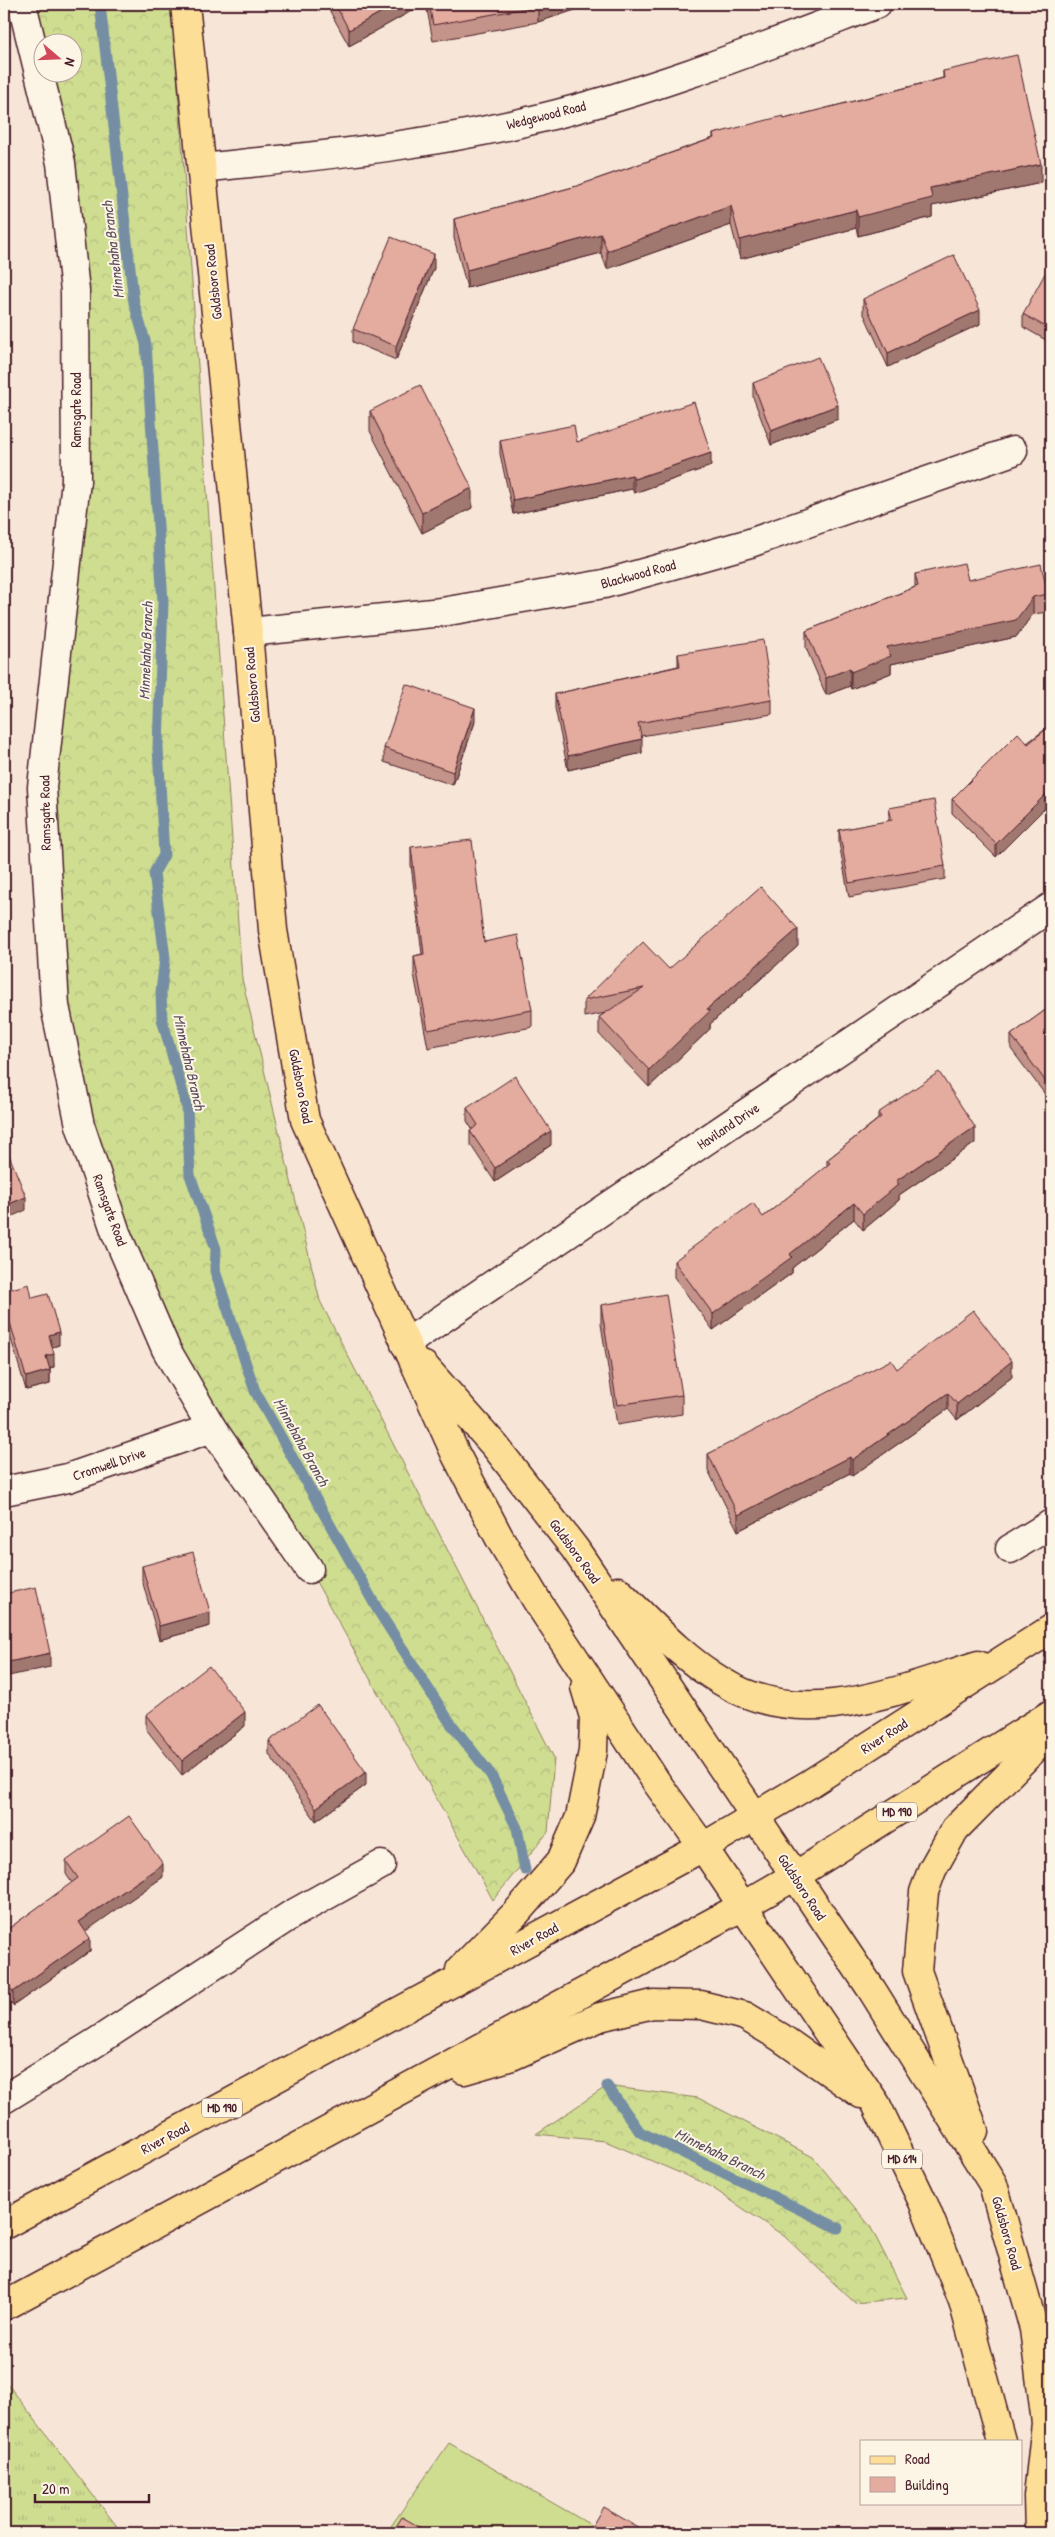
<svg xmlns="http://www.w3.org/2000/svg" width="1055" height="2537" font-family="'Patrick Hand',sans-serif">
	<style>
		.grass { fill: url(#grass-tufts); stroke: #8c7e5e }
		.forest { fill: url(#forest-crowns); stroke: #8c7e5e; fill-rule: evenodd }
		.garden { fill: #cfdd91; stroke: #8c7e5e }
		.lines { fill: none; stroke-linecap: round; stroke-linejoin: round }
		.stream { stroke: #758ea4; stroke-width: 11 }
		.minor-casing { stroke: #4a1f2b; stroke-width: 31 }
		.major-casing { stroke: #4a1f2b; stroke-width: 31 }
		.minor { stroke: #fcf5e5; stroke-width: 28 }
		.major { stroke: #fdde96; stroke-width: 28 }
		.wall { fill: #c49389; stroke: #4a1f2b }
		.shaded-wall { fill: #a0786f; stroke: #4a1f2b }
		.building { fill: #e4ab9f; stroke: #4a1f2b }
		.labels { text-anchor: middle; stroke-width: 4; stroke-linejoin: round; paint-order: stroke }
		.shield { fill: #fcf5e5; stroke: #7f5f63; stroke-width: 1 }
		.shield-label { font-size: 12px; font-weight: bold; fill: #4a1f2b }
		.street-label { font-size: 14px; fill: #4a1f2b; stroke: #fcf5e5 }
		.water-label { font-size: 15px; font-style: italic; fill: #5c4d5d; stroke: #fcf5e5 }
	</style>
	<defs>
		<pattern id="grass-tufts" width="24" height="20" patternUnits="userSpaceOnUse" patternTransform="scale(1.25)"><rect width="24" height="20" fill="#cfdd91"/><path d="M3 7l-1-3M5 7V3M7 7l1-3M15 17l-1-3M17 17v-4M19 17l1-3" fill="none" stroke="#b3bd7d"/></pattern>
		<pattern id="forest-crowns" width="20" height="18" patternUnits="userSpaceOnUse" patternTransform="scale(1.25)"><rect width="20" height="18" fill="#cfdd91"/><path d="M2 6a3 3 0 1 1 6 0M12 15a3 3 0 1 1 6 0" fill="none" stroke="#b3bd7d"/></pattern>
	</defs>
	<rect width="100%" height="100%" fill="#f7e6d7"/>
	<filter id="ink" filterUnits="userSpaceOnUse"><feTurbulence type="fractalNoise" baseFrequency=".02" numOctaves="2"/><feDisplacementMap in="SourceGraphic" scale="10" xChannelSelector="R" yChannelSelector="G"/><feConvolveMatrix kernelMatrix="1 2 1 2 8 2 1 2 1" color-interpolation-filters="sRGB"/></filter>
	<g filter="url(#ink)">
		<path class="grass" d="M6,2382L122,2533H4V2383Z"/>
		<g class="forest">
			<path d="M22,4H172L242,979L320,1301L554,1758L548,1832L493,1900L309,1569L212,1428L80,1125L42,787L75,291ZM42,42H72V72H42Z"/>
			<path d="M607,2086L698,2098L813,2157L870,2226L907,2298L855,2303L784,2236L708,2185L605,2141L536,2134Z"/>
		</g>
		<path class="garden" d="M449,2443L603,2532L393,2533L389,2529Z"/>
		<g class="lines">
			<g class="stream">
				<path d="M100,4L134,303L146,344L163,602L158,747L164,855L154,873L165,958L161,992L162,1019L187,1108L190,1175L216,1249L215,1271L255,1391L379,1612L449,1721L491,1775L517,1828L525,1870"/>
				<path d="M607,2086L640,2132L838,2228"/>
			</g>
			<g class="minor-casing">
				<g id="minor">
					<path d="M22,4L61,163L75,291L76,481L42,787L55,1006L80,1125L116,1233L166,1349L212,1428L309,1569"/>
					<path d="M202,168C315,156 430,146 541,118C656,90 766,46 877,4"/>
					<path d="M248,632L442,612L604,584L750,543L1013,451"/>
					<path d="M405,1344L1051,907"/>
					<path d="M4,1491L68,1478L212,1428"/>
					<path d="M1010,1549L1051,1524"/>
					<path d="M4,2099L95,2043L291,1915L381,1865"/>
				</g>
			</g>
			<g class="major-casing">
				<g id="major">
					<path d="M185,4L248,632L273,930L305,1120L456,1455L499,1537L537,1601L657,1783L703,1847L876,2104L923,2202L963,2301L1001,2441"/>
					<path d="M424,1366L495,1446L575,1549L872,1990L993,2184L1034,2329L1046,2423L1038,2496L1039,2533"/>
					<path d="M618,1591C650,1622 682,1658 721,1681C802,1732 895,1691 978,1665"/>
					<path d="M460,1970L516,1913L561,1861L580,1817L593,1751L594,1717L585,1687"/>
					<path d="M464,2070L512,2056L600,2017L653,2004L701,2005L745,2016L780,2037L861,2094"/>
					<path d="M974,2131L917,1971L924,1892L932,1870L955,1829L1051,1732"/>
					<path d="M4,2225L703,1847L811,1783L1051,1629"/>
					<path d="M4,2306L741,1907L795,1876L1051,1714"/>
				</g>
			</g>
			<use href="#minor" class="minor"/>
			<use href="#major" class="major"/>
		</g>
		<g class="wall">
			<path d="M326,4H424L349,46Z"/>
			<path d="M426,4H593L538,22L433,41Z"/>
			<path d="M943,71L1041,183L932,206V217L858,236L856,228L740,259L731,225L607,269L601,253L467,288L454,238V219L577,186L713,138V134L784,119L943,78Z"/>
			<path d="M1051,267V343L1023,327V314Z"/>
			<path d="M434,268L396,360L353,342V329Z"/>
			<path d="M863,299L980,324L888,367L863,312Z"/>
			<path d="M753,383L838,419L771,445L753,397Z"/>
			<path d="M370,411L472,508L422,533L370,431Z"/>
			<path d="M500,440L577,442L711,466L634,493L632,489L513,514L500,454Z"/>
			<path d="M915,574L968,580L1048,594V612L1033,614L1016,637L891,664V673L851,689L850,686L826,695L806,648V631L915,587Z"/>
			<path d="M678,654L772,700V714L641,736L642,753L568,770L555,708V694L678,666Z"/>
			<path d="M475,722L453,785L384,762V748Z"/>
			<path d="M1051,725V802L996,857L952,813V799Z"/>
			<path d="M889,808L945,866V879L849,897L839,843V830L889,821Z"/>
			<path d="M411,847L484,942L532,1010V1027L428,1048L414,974V956L422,954L411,865Z"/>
			<path d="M798,946L710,1024V1029L649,1087L599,1034V1017L606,1013L584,1017V1000L669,969Z"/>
			<path d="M1051,1006V1094L1047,1097L1011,1049V1035Z"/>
			<path d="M467,1108L551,1145L495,1182L470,1144V1131L472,1129L467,1121Z"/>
			<path d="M878,1113L975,1143L899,1195V1200L863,1230L854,1219L792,1268V1273L713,1330L674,1277V1261L763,1217L827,1166V1160L878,1119Z"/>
			<path d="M4,1291L32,1298L59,1345L52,1347L54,1367L50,1369V1384L26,1390L4,1315Z"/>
			<path d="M601,1305L682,1395V1414L617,1425L601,1324Z"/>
			<path d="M897,1369L1012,1377L957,1420L948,1409L852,1476L850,1473L738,1531L708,1470V1454Z"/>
			<path d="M142,1566L210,1626L159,1640L142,1580Z"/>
			<path d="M146,1715L245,1726L182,1775L146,1729Z"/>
			<path d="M269,1741L366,1785L316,1821L269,1754Z"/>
			<path d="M66,1861L163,1877L85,1931L90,1951L13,2006L4,1993V1932L72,1883L66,1874Z"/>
		</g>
		<g class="shaded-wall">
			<path d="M396,4H424L349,46V30Z"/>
			<path d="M546,4H593L538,22V6Z"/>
			<path d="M1041,164V183L932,206V217L858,236V217L930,188Z"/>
			<path d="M731,206V225L607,269V251Z"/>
			<path d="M856,210V228L740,259V240Z"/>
			<path d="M601,234V253L467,288V270Z"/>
			<path d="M434,254V268L396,360V346Z"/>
			<path d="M980,310V324L888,367V353Z"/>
			<path d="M838,405V419L771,445V431Z"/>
			<path d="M711,453V466L634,493V479Z"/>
			<path d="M632,475V489L513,514V500Z"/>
			<path d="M472,488V508L422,533V513Z"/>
			<path d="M1033,597V614L1016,637L891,664V673L851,689V672L887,647Z"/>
			<path d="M850,668V686L826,695V678Z"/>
			<path d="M475,708V722L453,785V772Z"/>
			<path d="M642,739V753L568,770V756Z"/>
			<path d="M1051,789V802L996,857V844Z"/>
			<path d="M798,929V946L710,1024V1029L649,1087V1070L707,1009Z"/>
			<path d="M1051,1080V1094L1047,1097V1083Z"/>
			<path d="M975,1127V1143L899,1195V1200L863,1230V1214L896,1181Z"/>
			<path d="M551,1131V1145L495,1182V1168Z"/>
			<path d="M26,1197V1210L4,1220V1206Z"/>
			<path d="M854,1203V1219L792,1268V1273L713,1330V1314Z"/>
			<path d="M59,1332V1345L49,1348V1335Z"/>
			<path d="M54,1354V1367L46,1370V1356Z"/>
			<path d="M1012,1361V1377L957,1420V1404Z"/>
			<path d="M50,1370V1384L26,1390V1377Z"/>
			<path d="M948,1393V1409L852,1476V1460Z"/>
			<path d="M850,1457V1473L738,1531V1515Z"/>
			<path d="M210,1612V1626L159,1640V1626Z"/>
			<path d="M50,1653V1667L4,1677V1663Z"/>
			<path d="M245,1712V1726L182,1775V1761Z"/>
			<path d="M366,1772V1785L316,1821V1808Z"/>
			<path d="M163,1864V1877L79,1936V1922Z"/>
			<path d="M90,1938V1951L13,2006V1992Z"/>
		</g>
		<g class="building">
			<path d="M335,4H396L349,30Z"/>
			<path d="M429,4H546L538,6L433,25Z"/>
			<path d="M1017,55L1041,164L930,188L932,198L858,217L856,210L740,240L731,206L607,251L601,234L467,270L454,219L577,186L714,138L713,134L783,116L784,119L944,78L943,71Z"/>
			<path d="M391,237L434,254L396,346L353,329Z"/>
			<path d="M954,255L980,310L888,353L863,299Z"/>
			<path d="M1049,266L1051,267V330L1023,314Z"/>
			<path d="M818,357L838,405L771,431L753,383Z"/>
			<path d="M420,385L472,488L422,513L370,411Z"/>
			<path d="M694,402L711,453L634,479L632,475L513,500L500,440L574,425L577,442Z"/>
			<path d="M964,563L968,580L1041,564L1048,594L1033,597L1016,620L887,647L891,656L851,672L850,668L826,678L806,631L918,586L915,574Z"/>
			<path d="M763,640L772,700L638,723L642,739L568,756L555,694L680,666L678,654Z"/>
			<path d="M406,684L475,708L453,772L384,748Z"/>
			<path d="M1051,725V789L996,844L952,799L1018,733L1028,744Z"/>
			<path d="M934,800L945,866L849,883L839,830L892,820L889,808Z"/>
			<path d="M472,840L484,942L518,935L532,1010L428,1030L414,956L424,954L411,847Z"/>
			<path d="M761,887L798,929L707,1009L710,1011L649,1070L599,1017L644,988L584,1000L643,942L669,969Z"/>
			<path d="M1051,1006V1080L1047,1083L1011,1035Z"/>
			<path d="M939,1072L975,1127L896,1181L899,1184L863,1214L854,1203L790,1254L792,1257L713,1314L674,1261L753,1203L763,1217L830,1163L827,1160L881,1117L878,1113Z"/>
			<path d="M515,1076L551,1131L495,1168L470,1131L478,1125L467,1108Z"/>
			<path d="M7,1150L26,1197L4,1206V1151Z"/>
			<path d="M29,1284L32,1298L48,1294L59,1332L49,1335L54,1354L46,1356L50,1370L26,1377L4,1302V1291Z"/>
			<path d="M666,1294L682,1395L617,1405L601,1305Z"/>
			<path d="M973,1310L1012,1361L957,1404L948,1393L852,1460L850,1457L738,1515L708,1454L891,1360L897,1369Z"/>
			<path d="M193,1552L210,1612L159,1626L142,1566Z"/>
			<path d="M36,1587L50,1653L4,1663V1594Z"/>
			<path d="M209,1666L245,1712L182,1761L146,1715Z"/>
			<path d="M318,1705L366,1772L316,1808L269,1741Z"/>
			<path d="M129,1816L163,1864L79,1922L90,1938L13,1992L4,1979V1932L78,1878L66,1861Z"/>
			<path d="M603,2507L648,2533H588Z"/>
			<path d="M402,2517L430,2533H392Z"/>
		</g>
	</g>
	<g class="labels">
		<g class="shield">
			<rect x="877" y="1802.5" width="40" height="19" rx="4"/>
			<rect x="202" y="2098.5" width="40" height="19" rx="4"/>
			<rect x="882" y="2149.5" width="40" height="19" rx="4"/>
		</g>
		<g class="shield-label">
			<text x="897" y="1816">MD 190</text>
			<text x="222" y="2112">MD 190</text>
			<text x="902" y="2163">MD 614</text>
		</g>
		<g class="street-label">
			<text transform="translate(546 115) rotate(-14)" y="5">Wedgewood Road</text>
			<text transform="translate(213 282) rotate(-96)" y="5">Goldsboro Road</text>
			<text transform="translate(76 410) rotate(-90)" y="5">Ramsgate Road</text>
			<text transform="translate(638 574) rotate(-15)" y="5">Blackwood Road</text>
			<text transform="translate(252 685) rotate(-95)" y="5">Goldsboro Road</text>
			<text transform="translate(45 813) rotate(-91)" y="5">Ramsgate Road</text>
			<text transform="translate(301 1086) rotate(79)" y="5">Goldsboro Road</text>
			<text transform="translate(728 1126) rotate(-34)" y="5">Haviland Drive</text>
			<text transform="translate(110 1210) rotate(70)" y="5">Ramsgate Road</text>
			<text transform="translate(109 1464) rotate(-19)" y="5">Cromwell Drive</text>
			<text transform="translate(575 1551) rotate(54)" y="5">Goldsboro Road</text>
			<text transform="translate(884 1736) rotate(-33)" y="5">River Road</text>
			<text transform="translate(802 1887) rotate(57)" y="5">Goldsboro Road</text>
			<text transform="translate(534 1939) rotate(-29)" y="5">River Road</text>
			<text transform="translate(165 2138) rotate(-28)" y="5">River Road</text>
			<text transform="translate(1007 2233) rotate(74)" y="5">Goldsboro Road</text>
		</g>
		<g class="water-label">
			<text transform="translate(113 250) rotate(-97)" y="5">Minnehaha Branch</text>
			<text transform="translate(146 651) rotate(-88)" y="5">Minnehaha Branch</text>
			<text transform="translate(189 1062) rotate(77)" y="5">Minnehaha Branch</text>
			<text transform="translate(301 1442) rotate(61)" y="5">Minnehaha Branch</text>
			<text transform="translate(720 2154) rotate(26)" y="5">Minnehaha Branch</text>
		</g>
	</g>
	<rect width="1055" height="2537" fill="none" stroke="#fcf5e5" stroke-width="20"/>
	<rect x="10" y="10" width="1035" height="2517" fill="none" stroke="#4a1f2b" stroke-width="2" filter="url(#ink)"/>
	<rect x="860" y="2440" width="162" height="65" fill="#fcf5e5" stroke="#b59f9b"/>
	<rect x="870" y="2456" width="25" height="8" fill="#fdde96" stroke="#b59f9b"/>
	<text x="905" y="2464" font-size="15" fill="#4a1f2b">Road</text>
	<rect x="870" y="2477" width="25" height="15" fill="#e4ab9f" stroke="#b59f9b"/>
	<text x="905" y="2490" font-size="15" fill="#4a1f2b">Building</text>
	<g transform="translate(58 58) rotate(109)"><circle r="24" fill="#fcf5e5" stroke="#b59f9b"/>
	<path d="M0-4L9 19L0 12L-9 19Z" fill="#d1495b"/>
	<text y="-8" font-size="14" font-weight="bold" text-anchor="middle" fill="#4a1f2b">N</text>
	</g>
	<path d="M35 2494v8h114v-8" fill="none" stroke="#4a1f2b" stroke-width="2.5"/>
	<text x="42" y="2494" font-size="15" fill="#4a1f2b" stroke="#fcf5e5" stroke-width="4" paint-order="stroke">20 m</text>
</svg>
